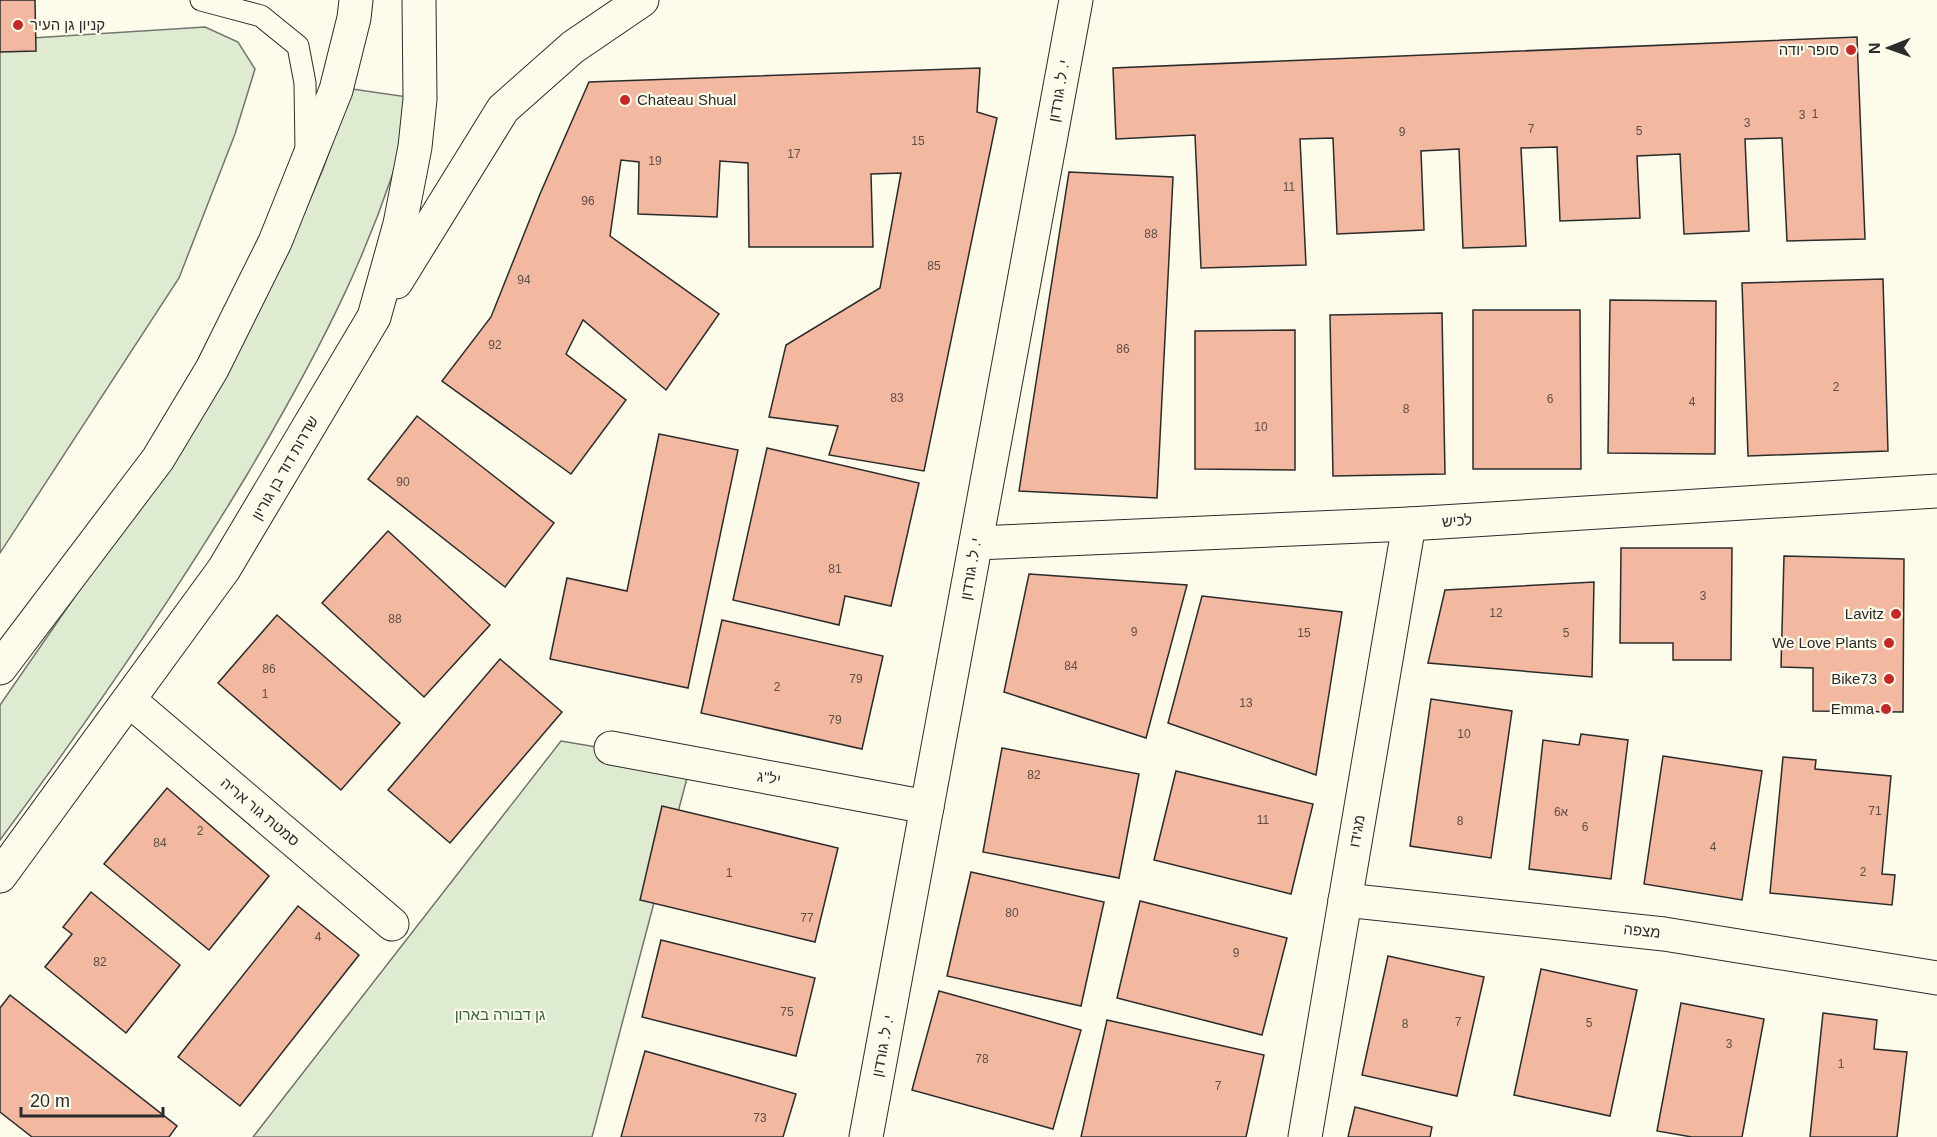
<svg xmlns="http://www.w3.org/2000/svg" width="1937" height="1137" font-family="Arial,'Noto Sans Hebrew',sans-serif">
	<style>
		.green { fill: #deebd1; stroke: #74746e; stroke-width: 1.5 }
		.building { fill: #f2b8a0; stroke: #2b2b2b; stroke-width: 1.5 }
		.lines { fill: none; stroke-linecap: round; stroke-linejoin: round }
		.service-casing { stroke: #2b2b2b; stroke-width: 23 }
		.minor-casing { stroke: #2b2b2b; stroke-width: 35 }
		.tertiary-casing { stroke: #2b2b2b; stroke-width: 35 }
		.service { stroke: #fdfbea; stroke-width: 21 }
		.minor { stroke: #fdfbea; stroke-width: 33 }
		.tertiary { stroke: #fdfbea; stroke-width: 33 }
		.poi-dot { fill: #c62828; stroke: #fdfbea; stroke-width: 2 }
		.labels { text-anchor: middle; stroke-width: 4.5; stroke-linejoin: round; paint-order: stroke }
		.number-label { font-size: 12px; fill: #5d4e48 }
		.poi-label { font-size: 15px; fill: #2b2b2b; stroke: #fdfbea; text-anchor: end }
		.street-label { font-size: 15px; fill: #2b2b2b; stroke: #fdfbea }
		.park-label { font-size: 15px; fill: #34623c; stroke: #fdfbea }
	</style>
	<rect width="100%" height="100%" fill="#fdfbea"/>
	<g class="green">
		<path d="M205,27L238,42L255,69L235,134L179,278L0,553V40Z"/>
		<path d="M352,89L415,98C380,237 320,351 248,473C172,600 88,721 0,840V705L125,524L288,251L323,169Z"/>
		<path d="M561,741L691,763L592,1137H253Z"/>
	</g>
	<g class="building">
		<path d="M0,0H35L36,51L0,52Z"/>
		<path d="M1857,37L1865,239L1787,241L1782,138L1745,139L1749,231L1684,234L1680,154L1637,156L1640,218L1560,221L1557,147L1521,148L1526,246L1463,248L1459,149L1421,151L1424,230L1337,234L1333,138L1300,139L1306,265L1201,268L1195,135L1116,139L1113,68Z"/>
		<path d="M980,68L977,112L997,118L924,471L829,455L838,426L769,417L786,345L880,288L901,173L871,174L873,247H749L748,163L720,161L717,217L638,214L639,162L621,160L610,236L719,314L666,390L583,320L566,354L626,400L571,474L442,381L491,317L540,194L589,82Z"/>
		<path d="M1069,172L1173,177L1157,498L1019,491Z"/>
		<path d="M1883,279L1888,451L1748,456L1742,283Z"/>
		<path d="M1610,300L1716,301L1715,454L1608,453Z"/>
		<path d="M1473,310H1580L1581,469H1473Z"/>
		<path d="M1442,313L1445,474L1333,476L1330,315Z"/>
		<path d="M1295,330V470L1195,469V331Z"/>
		<path d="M417,416L554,523L505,587L368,479Z"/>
		<path d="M659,434L738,450L688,688L550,659L567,578L627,591Z"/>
		<path d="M767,448L919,483L891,606L845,596L839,625L733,600Z"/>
		<path d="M388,531L490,625L424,697L322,603Z"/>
		<path d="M1621,548H1732L1731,660H1673V643H1620Z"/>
		<path d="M1784,556L1904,559L1903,712L1813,711V668L1781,667Z"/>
		<path d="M1029,574L1187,585L1146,738L1004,692Z"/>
		<path d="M1594,582L1592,677L1428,663L1445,590Z"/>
		<path d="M1202,596L1342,612L1316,775L1168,723Z"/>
		<path d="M277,615L400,723L341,790L218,683Z"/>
		<path d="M722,620L883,656L862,749L701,713Z"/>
		<path d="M500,659L562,712L450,843L388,790Z"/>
		<path d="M1431,699L1512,711L1491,858L1410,846Z"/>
		<path d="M1581,734L1628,740L1611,879L1529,869L1543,740L1579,745Z"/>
		<path d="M1002,748L1139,774L1119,878L983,852Z"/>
		<path d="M1663,756L1762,771L1742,900L1644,884Z"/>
		<path d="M1783,757L1816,760L1815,769L1891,776L1882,874L1895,875L1892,905L1770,893Z"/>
		<path d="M1176,771L1313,804L1291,894L1154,860Z"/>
		<path d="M167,788L269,876L209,950L104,864Z"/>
		<path d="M662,806L838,848L815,942L640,900Z"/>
		<path d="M971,872L1104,902L1081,1006L947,976Z"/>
		<path d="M91,892L180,965L126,1033L45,967L72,934L63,927Z"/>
		<path d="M1140,901L1287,938L1262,1035L1117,998Z"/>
		<path d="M298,906L359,955L240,1106L178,1057Z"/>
		<path d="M661,940L815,978L796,1056L642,1017Z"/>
		<path d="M1388,956L1484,977L1457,1096L1362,1075Z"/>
		<path d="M1541,969L1637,990L1610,1116L1514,1095Z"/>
		<path d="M939,991L1081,1030L1053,1129L912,1090Z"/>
		<path d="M10,995L177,1126L169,1137H32L0,1112V1008Z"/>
		<path d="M1681,1003L1764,1019L1742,1137H1692L1657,1131Z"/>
		<path d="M1823,1013L1877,1020L1874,1049L1907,1052L1897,1137H1810Z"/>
		<path d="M1107,1020L1264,1055L1246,1137H1081Z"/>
		<path d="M645,1051L796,1094L783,1137H621Z"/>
		<path d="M1355,1107L1432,1127L1430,1137H1348Z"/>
	</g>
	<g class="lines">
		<g class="service-casing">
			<path id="service" d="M201,0L261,16L298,46L305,83L306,151"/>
		</g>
		<g class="minor-casing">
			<g id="minor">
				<path d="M976,543L1409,524L1937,491"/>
				<path d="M129,700L392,924"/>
				<path d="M611,748L927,807"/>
				<path d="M1345,900L1664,934L1937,978"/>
				<path d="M1305,1137L1409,524"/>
			</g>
		</g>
		<g class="tertiary-casing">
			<g id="tertiary">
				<path d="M396,282L503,109L573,47L642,0"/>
				<path d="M0,668L158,459L212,369L275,242L336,90L354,18L356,0"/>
				<path d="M0,876L224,569L374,317L400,224L415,147L420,99L419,0"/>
				<path d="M866,1137L1076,0"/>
			</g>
		</g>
		<use href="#service" class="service"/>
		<use href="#minor" class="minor"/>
		<use href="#tertiary" class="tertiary"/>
	</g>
	<g class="poi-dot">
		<circle cx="18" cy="25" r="6"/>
		<circle cx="1851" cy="50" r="6"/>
		<circle cx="625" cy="100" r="6"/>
		<circle cx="1896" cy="614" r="6"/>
		<circle cx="1889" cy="643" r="6"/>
		<circle cx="1889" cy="679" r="6"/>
		<circle cx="1886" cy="709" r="6"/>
	</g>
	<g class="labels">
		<g class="number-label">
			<text x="1815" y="118">1</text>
			<text x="1802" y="119">3</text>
			<text x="1747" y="127">3</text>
			<text x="1531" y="133">7</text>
			<text x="1639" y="135">5</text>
			<text x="1402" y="136">9</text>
			<text x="918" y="145">15</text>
			<text x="794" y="158">17</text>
			<text x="655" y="165">19</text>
			<text x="1289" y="191">11</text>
			<text x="588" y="205">96</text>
			<text x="1151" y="238">88</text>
			<text x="934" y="270">85</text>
			<text x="524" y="284">94</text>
			<text x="495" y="349">92</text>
			<text x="1123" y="353">86</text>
			<text x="1836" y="391">2</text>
			<text x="897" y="402">83</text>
			<text x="1550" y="403">6</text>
			<text x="1692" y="406">4</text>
			<text x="1406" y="413">8</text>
			<text x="1261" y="431">10</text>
			<text x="403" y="486">90</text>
			<text x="835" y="573">81</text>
			<text x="1703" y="600">3</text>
			<text x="1496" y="617">12</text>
			<text x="395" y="623">88</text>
			<text x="1134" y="636">9</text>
			<text x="1304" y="637">15</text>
			<text x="1566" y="637">5</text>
			<text x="1071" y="670">84</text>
			<text x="269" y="673">86</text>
			<text x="856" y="683">79</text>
			<text x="777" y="691">2</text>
			<text x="265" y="698">1</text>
			<text x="1246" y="707">13</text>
			<text x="835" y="724">79</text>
			<text x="1464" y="738">10</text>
			<text x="1034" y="779">82</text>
			<text x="1875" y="815">71</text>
			<text x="1561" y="816">6א</text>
			<text x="1263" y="824">11</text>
			<text x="1460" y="825">8</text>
			<text x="1585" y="831">6</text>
			<text x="200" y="835">2</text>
			<text x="160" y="847">84</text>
			<text x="1713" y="851">4</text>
			<text x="1863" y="876">2</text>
			<text x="729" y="877">1</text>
			<text x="1012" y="917">80</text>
			<text x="807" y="922">77</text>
			<text x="318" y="941">4</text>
			<text x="1236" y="957">9</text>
			<text x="100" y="966">82</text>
			<text x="787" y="1016">75</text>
			<text x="1458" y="1026">7</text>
			<text x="1589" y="1027">5</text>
			<text x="1405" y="1028">8</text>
			<text x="1729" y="1048">3</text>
			<text x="982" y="1063">78</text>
			<text x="1841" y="1068">1</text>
			<text x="1218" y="1090">7</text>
			<text x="760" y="1122">73</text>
		</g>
		<g class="poi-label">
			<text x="30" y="30" text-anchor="start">קניון גן העיר</text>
			<text x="1839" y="55">סופר יודה</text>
			<text x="637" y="105" text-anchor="start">Chateau Shual</text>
			<text x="1884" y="619">Lavitz</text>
			<text x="1877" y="648">We Love Plants</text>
			<text x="1877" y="684">Bike73</text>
			<text x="1874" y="714">Emma</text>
		</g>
		<g class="street-label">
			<text transform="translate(1059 91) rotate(-80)" y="5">י. ל. גורדון</text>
			<text transform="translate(285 468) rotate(-60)" y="5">שדרות דוד בן גוריון</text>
			<text transform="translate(1457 521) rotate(-4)" y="5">לכיש</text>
			<text transform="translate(971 569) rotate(-80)" y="5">י. ל. גורדון</text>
			<text transform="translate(769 778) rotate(10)" y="5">יל"ג</text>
			<text transform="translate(260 812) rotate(40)" y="5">סמטת גור אריה</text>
			<text transform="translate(1357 831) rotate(-80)" y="5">מגידו</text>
			<text transform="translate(1642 931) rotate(6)" y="5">מצפה</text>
			<text transform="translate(883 1046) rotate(-79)" y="5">י. ל. גורדון</text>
		</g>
		<g class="park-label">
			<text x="500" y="1020">גן דבורה בארון</text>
		</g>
	</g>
	<g transform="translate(1889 48) rotate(269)" stroke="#fdfbea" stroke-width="4.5" paint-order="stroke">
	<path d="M0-4.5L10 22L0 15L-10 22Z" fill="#2b2b2b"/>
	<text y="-9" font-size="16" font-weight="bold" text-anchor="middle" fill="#2b2b2b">N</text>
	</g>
	<path d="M21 1107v9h142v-9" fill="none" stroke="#2b2b2b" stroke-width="3"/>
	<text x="30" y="1107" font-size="18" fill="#2b2b2b" stroke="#fdfbea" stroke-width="4.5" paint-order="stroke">20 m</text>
</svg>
